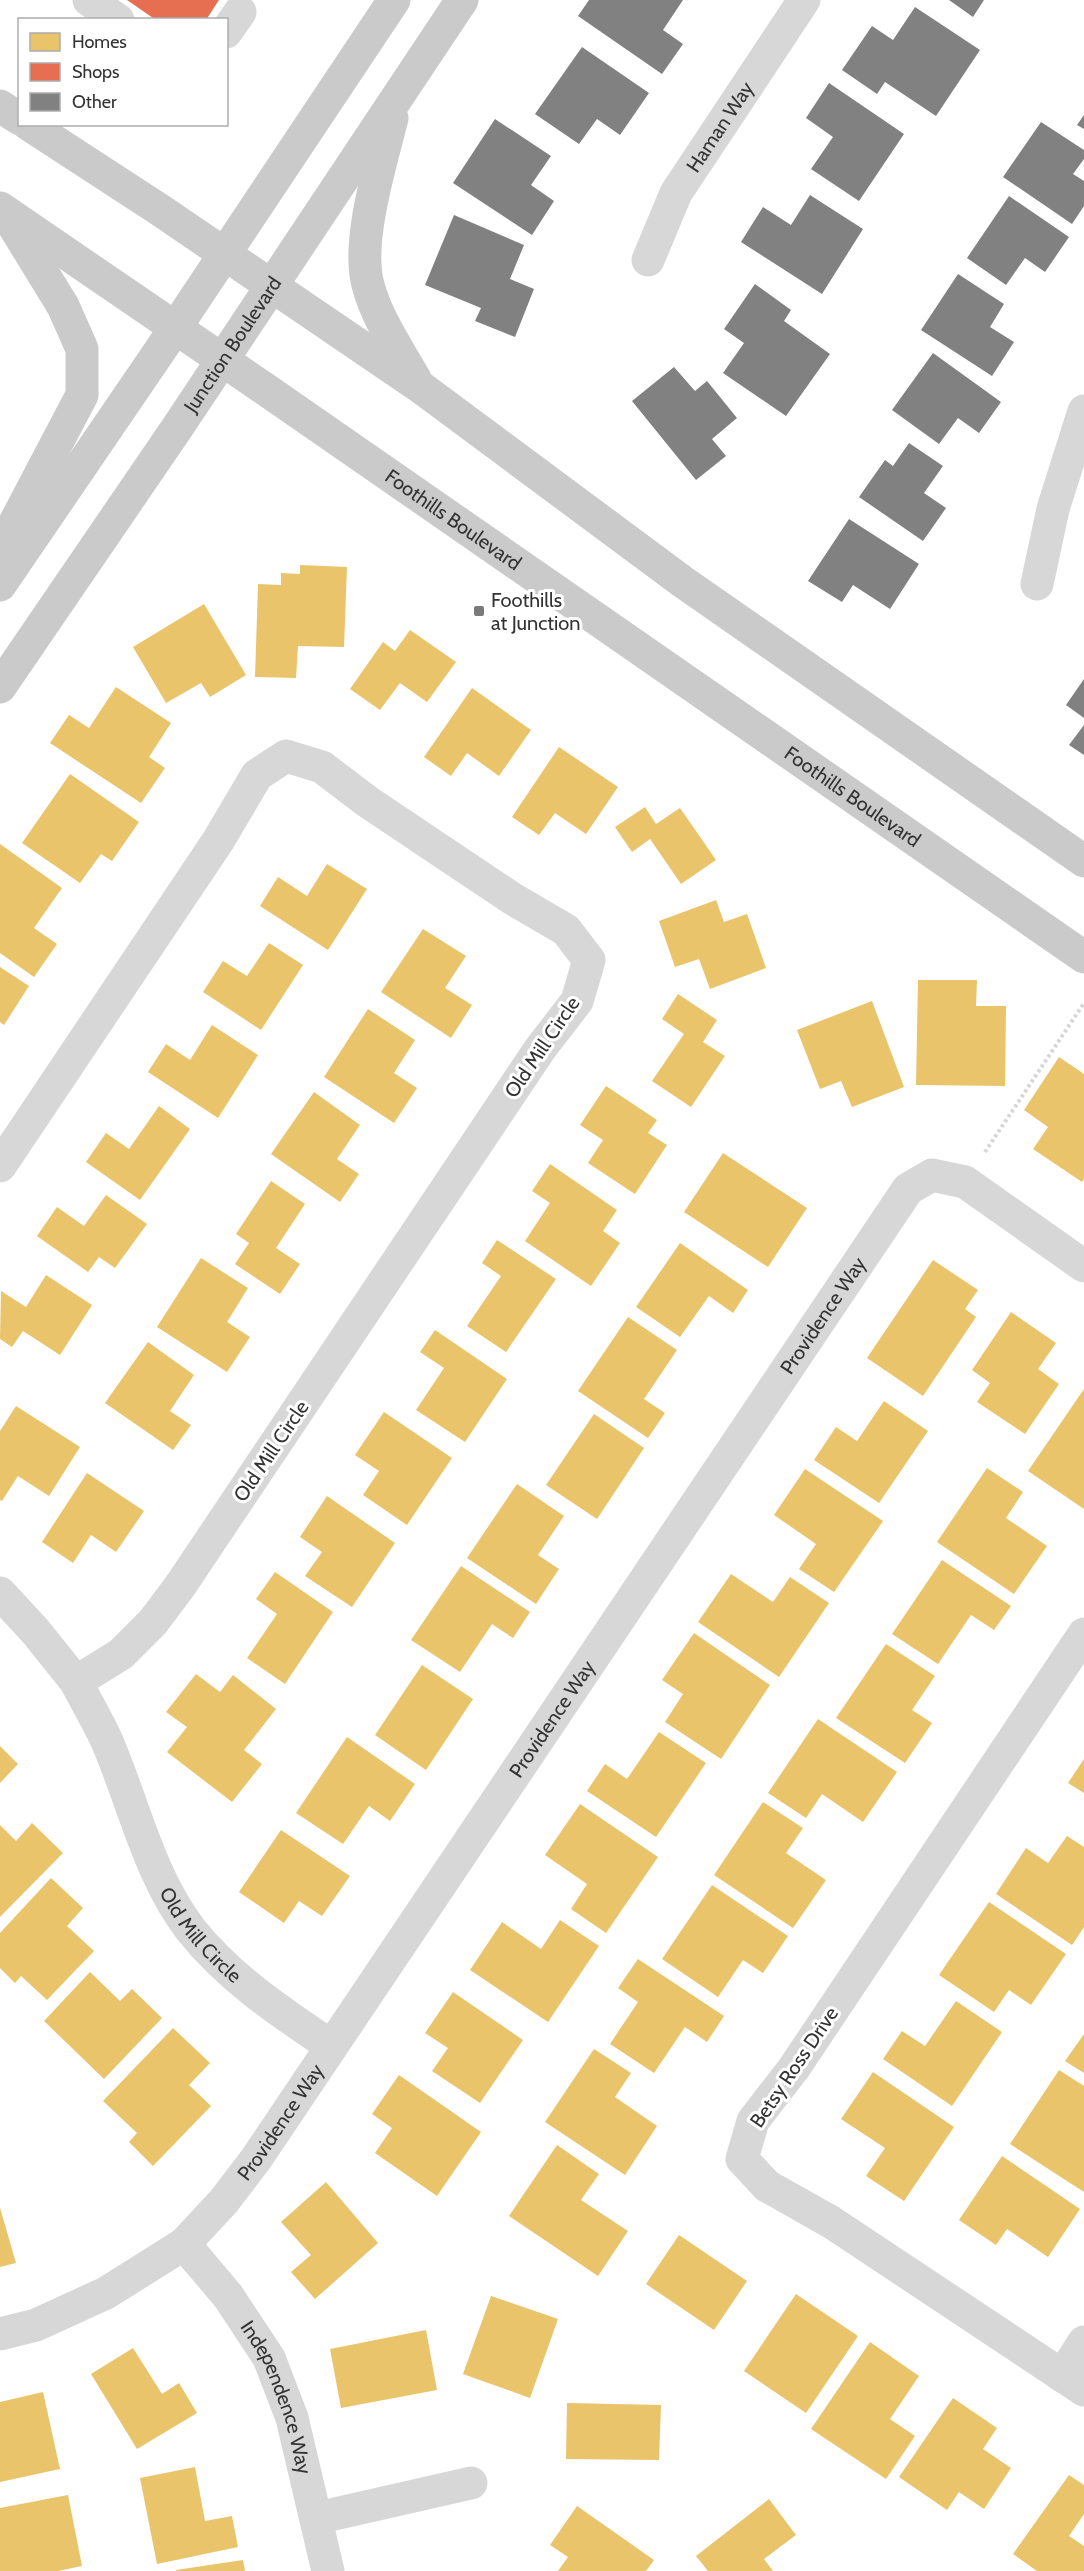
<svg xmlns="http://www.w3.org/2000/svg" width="1084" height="2571" font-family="Cabin,sans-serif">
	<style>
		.homes { fill: #e9c46a }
		.shops { fill: #e76f51 }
		.building { fill: #818181 }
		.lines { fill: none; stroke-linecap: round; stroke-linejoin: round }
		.path { stroke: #d6d6d6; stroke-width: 4; stroke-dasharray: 3 3; stroke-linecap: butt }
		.minor { stroke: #d7d7d7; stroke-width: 33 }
		.major { stroke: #cacaca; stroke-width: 33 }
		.poi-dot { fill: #7a7a7a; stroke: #fff; stroke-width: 2 }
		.labels { text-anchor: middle; stroke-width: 6; stroke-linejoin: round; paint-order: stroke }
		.street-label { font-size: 20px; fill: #333; stroke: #fff }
		.poi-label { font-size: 20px; fill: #333; stroke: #fff; text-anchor: start }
	</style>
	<rect width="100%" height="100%" fill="#fff"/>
	<g class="homes">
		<path d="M300,565L347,567L344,647L298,646L296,678L255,677L258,584L281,585V573L300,574Z"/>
		<path d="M204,604L246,675L210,697L201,683L166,703L133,647Z"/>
		<path d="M410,630L456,662L427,702L400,683L380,710L350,689L383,642L395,651Z"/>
		<path d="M116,687L171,723L149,757L165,768L141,803L50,743L69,715L89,728Z"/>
		<path d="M472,688L531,730L499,776L467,753L451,776L424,757Z"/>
		<path d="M559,747L618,787L586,834L555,813L539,835L512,817Z"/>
		<path d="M70,774L139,822L112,861L101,854L80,883L22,843Z"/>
		<path d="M645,807L656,824L680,808L716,860L681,884L650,839L632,852L615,827Z"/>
		<path d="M0,844L62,888L34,928L57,944L34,977L0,953Z"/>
		<path d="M327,864L367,889L328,950L260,906L278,877L307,896Z"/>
		<path d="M716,900L724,922L747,914L766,968L710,989L699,959L675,967L659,921Z"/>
		<path d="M423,929L466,956L445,988L472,1005L451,1038L381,992Z"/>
		<path d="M269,943L303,965L261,1030L203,992L223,961L247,976Z"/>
		<path d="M0,967L29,986L4,1025L0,1022Z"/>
		<path d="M918,980H977L976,1006H1006L1005,1086L916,1085Z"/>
		<path d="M678,994L717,1020L703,1042L725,1056L691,1107L652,1081L684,1034L662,1019Z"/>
		<path d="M872,1001L904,1087L852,1107L841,1081L820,1089L797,1030Z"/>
		<path d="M368,1009L415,1040L394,1073L417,1088L394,1123L324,1077Z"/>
		<path d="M212,1025L258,1055L218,1118L148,1072L166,1044L190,1060Z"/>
		<path d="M1059,1057L1084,1074V1179L1082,1182L1033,1149L1048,1127L1024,1110Z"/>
		<path d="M606,1086L657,1120L648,1133L667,1145L635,1194L588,1163L603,1140L580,1125Z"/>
		<path d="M314,1092L360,1125L337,1159L359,1174L340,1202L271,1154Z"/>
		<path d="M159,1106L190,1129L140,1200L86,1162L106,1133L129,1149Z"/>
		<path d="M723,1153L807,1208L768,1267L684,1212Z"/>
		<path d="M550,1164L617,1210L603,1231L620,1243L591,1286L525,1241L550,1203L532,1191Z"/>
		<path d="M271,1181L305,1204L276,1248L300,1264L280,1294L235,1264L249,1243L236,1234Z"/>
		<path d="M106,1195L147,1224L115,1268L99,1257L88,1272L37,1236L57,1207L84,1226Z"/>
		<path d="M497,1240L556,1279L506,1352L467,1326L501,1276L482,1263Z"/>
		<path d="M680,1243L748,1290L733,1313L709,1296L680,1337L636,1307Z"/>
		<path d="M201,1258L248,1288L227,1322L250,1337L227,1372L157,1327Z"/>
		<path d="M933,1260L978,1290L965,1309L976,1317L923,1396L867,1358Z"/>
		<path d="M46,1275L92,1305L60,1355L23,1331L12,1347L0,1339L1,1291L26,1307Z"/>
		<path d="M1011,1312L1056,1343L1038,1369L1059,1384L1025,1434L977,1402L990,1383L972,1370Z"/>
		<path d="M628,1317L677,1350L644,1399L665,1413L648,1438L578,1391Z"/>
		<path d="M435,1330L507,1379L465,1442L416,1410L444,1368L420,1352Z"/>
		<path d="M148,1342L194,1375L170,1411L191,1425L173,1450L105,1403Z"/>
		<path d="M1084,1389V1509L1028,1471Z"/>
		<path d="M884,1401L928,1431L879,1503L814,1460L836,1427L857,1441Z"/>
		<path d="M16,1406L80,1447L49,1496L18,1476L2,1501L0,1500V1431Z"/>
		<path d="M384,1412L452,1458L407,1525L363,1495L379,1471L355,1455Z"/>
		<path d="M594,1414L644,1448L597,1519L546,1485Z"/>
		<path d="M987,1468L1023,1492L1006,1518L1047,1546L1014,1594L937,1542Z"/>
		<path d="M805,1469L883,1521L834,1592L799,1569L816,1544L774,1515Z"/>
		<path d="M87,1473L144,1511L116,1552L91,1535L73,1563L42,1542Z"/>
		<path d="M517,1484L564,1516L538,1555L559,1569L536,1604L467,1558Z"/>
		<path d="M327,1496L395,1543L352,1607L305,1576L322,1552L300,1537Z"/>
		<path d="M942,1560L1011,1606L994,1630L971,1615L938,1664L892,1634Z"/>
		<path d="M461,1566L530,1612L513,1638L492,1624L460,1672L411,1640Z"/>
		<path d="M275,1572L333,1612L285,1684L247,1658L277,1614L256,1599Z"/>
		<path d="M731,1574L773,1602L790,1577L829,1603L779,1677L698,1622Z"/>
		<path d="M694,1633L770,1685L721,1759L665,1722L683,1694L662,1680Z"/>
		<path d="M886,1644L935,1676L912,1710L932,1723L905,1763L836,1718Z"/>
		<path d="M422,1665L473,1699L426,1770L375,1735Z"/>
		<path d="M196,1674L220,1692L233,1675L276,1709L244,1750L262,1764L232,1802L167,1752L187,1727L166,1712Z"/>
		<path d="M818,1719L897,1772L863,1822L822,1794L806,1818L768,1793Z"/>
		<path d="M659,1732L706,1763L656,1837L587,1791L605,1764L627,1779Z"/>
		<path d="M347,1737L415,1784L390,1821L369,1806L343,1844L296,1813Z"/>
		<path d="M0,1746L18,1764L0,1783Z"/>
		<path d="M1084,1759V1793L1068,1783Z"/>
		<path d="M763,1802L803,1828L786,1853L826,1880L793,1928L714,1875Z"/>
		<path d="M580,1804L658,1857L606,1933L571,1909L587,1884L545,1855Z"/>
		<path d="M32,1823L63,1853L0,1917V1825L16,1841Z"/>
		<path d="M281,1830L350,1876L322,1916L299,1901L284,1923L239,1892Z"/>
		<path d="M1067,1836L1084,1847V1927L1072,1945L996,1894L1026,1848L1048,1863Z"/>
		<path d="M51,1878L83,1908L67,1926L94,1951L47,2000L21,1976L15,1983L0,1968V1933Z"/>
		<path d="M712,1885L788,1936L763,1973L743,1960L718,1997L662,1959Z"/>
		<path d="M989,1902L1066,1954L1031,2005L1009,1990L994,2012L939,1975Z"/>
		<path d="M560,1920L599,1946L548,2022L470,1970L502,1922L541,1949Z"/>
		<path d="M638,1959L724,2016L707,2042L685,2027L654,2073L610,2044L638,2002L618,1988Z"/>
		<path d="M90,1972L120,2001L132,1989L162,2018L104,2079L44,2021Z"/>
		<path d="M453,1992L523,2040L480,2103L432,2071L448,2048L425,2033Z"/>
		<path d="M956,2001L1002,2032L952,2106L883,2059L902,2031L925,2046Z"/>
		<path d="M173,2028L210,2063L189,2085L211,2106L153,2166L129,2142L137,2133L103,2101Z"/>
		<path d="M1084,2034V2073L1065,2061Z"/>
		<path d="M594,2049L631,2073L615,2097L657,2126L625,2175L545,2122Z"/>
		<path d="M1059,2070L1084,2086V2192L1010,2144Z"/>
		<path d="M873,2072L954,2127L904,2201L866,2176L885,2148L841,2119Z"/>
		<path d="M399,2075L481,2132L437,2196L375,2153L392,2128L372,2114Z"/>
		<path d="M557,2145L599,2174L581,2200L628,2231L598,2276L509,2216Z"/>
		<path d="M1002,2156L1080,2209L1048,2257L1007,2229L996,2245L959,2220Z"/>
		<path d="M326,2182L378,2243L315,2299L291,2272L311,2255L281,2222Z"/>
		<path d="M0,2208L16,2263L0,2267Z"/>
		<path d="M679,2235L747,2281L714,2330L646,2284Z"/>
		<path d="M796,2294L858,2336L806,2413L744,2371Z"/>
		<path d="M491,2296L558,2319L530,2398L463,2374Z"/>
		<path d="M426,2330L437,2390L341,2408L330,2349Z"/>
		<path d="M870,2342L919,2376L890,2419L915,2436L886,2479L811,2429Z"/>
		<path d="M133,2348L162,2394L179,2383L197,2413L137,2449L91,2374Z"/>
		<path d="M43,2392L60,2469L0,2482V2402Z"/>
		<path d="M953,2398L997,2428L983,2449L1011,2468L984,2509L959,2492L947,2510L899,2477Z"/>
		<path d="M567,2403L661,2405L659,2460L566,2459Z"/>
		<path d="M195,2467L205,2521L232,2516L238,2547L157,2564L140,2478Z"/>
		<path d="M1069,2475L1084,2485V2514L1069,2536L1084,2546V2571H1037L1013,2554Z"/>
		<path d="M68,2495L82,2566L58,2571H0V2508Z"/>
		<path d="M769,2499L796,2535L764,2559L773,2571H708L696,2556Z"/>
		<path d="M577,2506L654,2560L646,2571H558L568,2557L550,2545Z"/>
		<path d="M243,2560L245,2571H176V2570Z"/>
	</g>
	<path class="shops" d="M127,0H219L206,20H156Z"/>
	<g class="building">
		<path d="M589,0H683L663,30L683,44L662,74L578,16Z"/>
		<path d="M949,0H984L973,17Z"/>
		<path d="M915,7L980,50L936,116L885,82L877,94L842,70L872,26L893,40Z"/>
		<path d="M582,47L649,93L620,135L597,119L579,144L535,114Z"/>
		<path d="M829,83L904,134L859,201L811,169L833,137L806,118Z"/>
		<path d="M1084,115V129L1077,125Z"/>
		<path d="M495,119L551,156L531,185L554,201L532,235L453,183Z"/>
		<path d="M1041,122L1084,150V159L1073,174L1084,181V206L1072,224L1003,177Z"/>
		<path d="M810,195L863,229L822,294L741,242L763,207L791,225Z"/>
		<path d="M1009,196L1069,237L1045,272L1025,258L1006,285L967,258Z"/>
		<path d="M454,215L524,245L510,279L534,289L515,337L475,321L481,308L425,285Z"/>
		<path d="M958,274L1004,304L990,327L1014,342L992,376L921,330Z"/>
		<path d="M755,284L791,310L784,321L830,354L786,416L723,373L744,343L724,329Z"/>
		<path d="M933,353L1001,402L979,433L958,418L939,444L892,410Z"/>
		<path d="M674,367L695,391L707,381L737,418L712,439L726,456L696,480L632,401Z"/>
		<path d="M909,443L943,466L924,493L946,508L923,541L859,497L885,460L893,466Z"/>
		<path d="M849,519L919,564L890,609L853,585L842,602L808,581Z"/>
		<path d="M1084,679V718L1066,705Z"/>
		<path d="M1084,725V755L1069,745Z"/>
	</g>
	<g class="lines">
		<path class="path" d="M985,1152L1084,1003"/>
		<g class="minor">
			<path d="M89,0L118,20"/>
			<path d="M226,32L240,12"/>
			<path id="s1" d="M648,260L676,193L804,0"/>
			<path d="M1037,584L1053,509L1084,411"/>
			<path d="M0,1166L218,841L257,775L286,756L322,767L368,802L513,899L566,930L589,960L577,1001L540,1049L180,1586L153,1622L121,1654L76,1682L36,1632L0,1593"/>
			<path d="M1084,1634L794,2068L753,2121L742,2159L767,2186L831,2222L1084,2390"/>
			<path id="s2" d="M76,1682C86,1701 97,1720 106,1739C134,1803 148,1874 191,1930C229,1978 282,2013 331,2046"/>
			<path id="s3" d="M184,2244L228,2296L269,2358L292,2418L328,2571"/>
			<path id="s4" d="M0,2334L36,2325L106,2293L184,2244L224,2201L256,2159L908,1189L932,1175L965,1182L1084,1266"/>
			<path d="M1062,2376L1084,2342"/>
			<path d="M317,2518L471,2483"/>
		</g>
		<g class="major">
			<path d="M0,106L20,119"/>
			<path d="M392,118C381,163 356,241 368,285C377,319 398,349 415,379"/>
			<path d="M28,124L160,210L419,386L683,582L1084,861"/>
			<path id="s5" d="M0,208L265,389L1084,957"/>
			<path d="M0,551L82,395V349L63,306L12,223"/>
			<path d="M0,585L176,327L394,0"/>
			<path id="s6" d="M0,687L177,428L462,0"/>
		</g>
	</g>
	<rect class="poi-dot" x="473" y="605" width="12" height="12" rx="3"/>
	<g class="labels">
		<g class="street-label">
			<text dy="7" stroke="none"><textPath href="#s1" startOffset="152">Haman Way</textPath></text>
			<text dy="7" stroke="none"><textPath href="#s6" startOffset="414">Junction Boulevard</textPath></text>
			<text dy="7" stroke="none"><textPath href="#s5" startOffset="550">Foothills Boulevard</textPath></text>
			<text dy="7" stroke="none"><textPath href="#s5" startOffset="1036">Foothills Boulevard</textPath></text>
			<text transform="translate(542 1047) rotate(-56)" y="7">Old Mill Circle</text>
			<text dy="7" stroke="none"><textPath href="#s4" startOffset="1334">Providence Way</textPath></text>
			<text transform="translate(271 1451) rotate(-56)" y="7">Old Mill Circle</text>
			<text dy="7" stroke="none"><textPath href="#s4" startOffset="848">Providence Way</textPath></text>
			<text dy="7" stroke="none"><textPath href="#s2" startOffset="284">Old Mill Circle</textPath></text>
			<text transform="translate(794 2067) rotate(-56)" y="7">Betsy Ross Drive</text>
			<text dy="7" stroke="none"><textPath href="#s4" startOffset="362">Providence Way</textPath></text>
			<text dy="7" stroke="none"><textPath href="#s3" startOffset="182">Independence Way</textPath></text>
		</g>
		<g class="poi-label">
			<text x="491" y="607">Foothills<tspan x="491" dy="23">at Junction</tspan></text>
		</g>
	</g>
	<rect x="18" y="18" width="210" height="108" fill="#ffffff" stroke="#adadad" stroke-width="1.5"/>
	<rect x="30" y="33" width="30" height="18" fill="#e9c46a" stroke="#adadad" stroke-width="1.5"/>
	<text x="72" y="48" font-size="18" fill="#333333">Homes</text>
	<rect x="30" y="63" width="30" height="18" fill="#e76f51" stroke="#adadad" stroke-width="1.5"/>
	<text x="72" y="78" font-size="18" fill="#333333">Shops</text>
	<rect x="30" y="93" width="30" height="18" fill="#818181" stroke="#adadad" stroke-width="1.5"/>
	<text x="72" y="108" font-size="18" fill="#333333">Other</text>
</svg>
